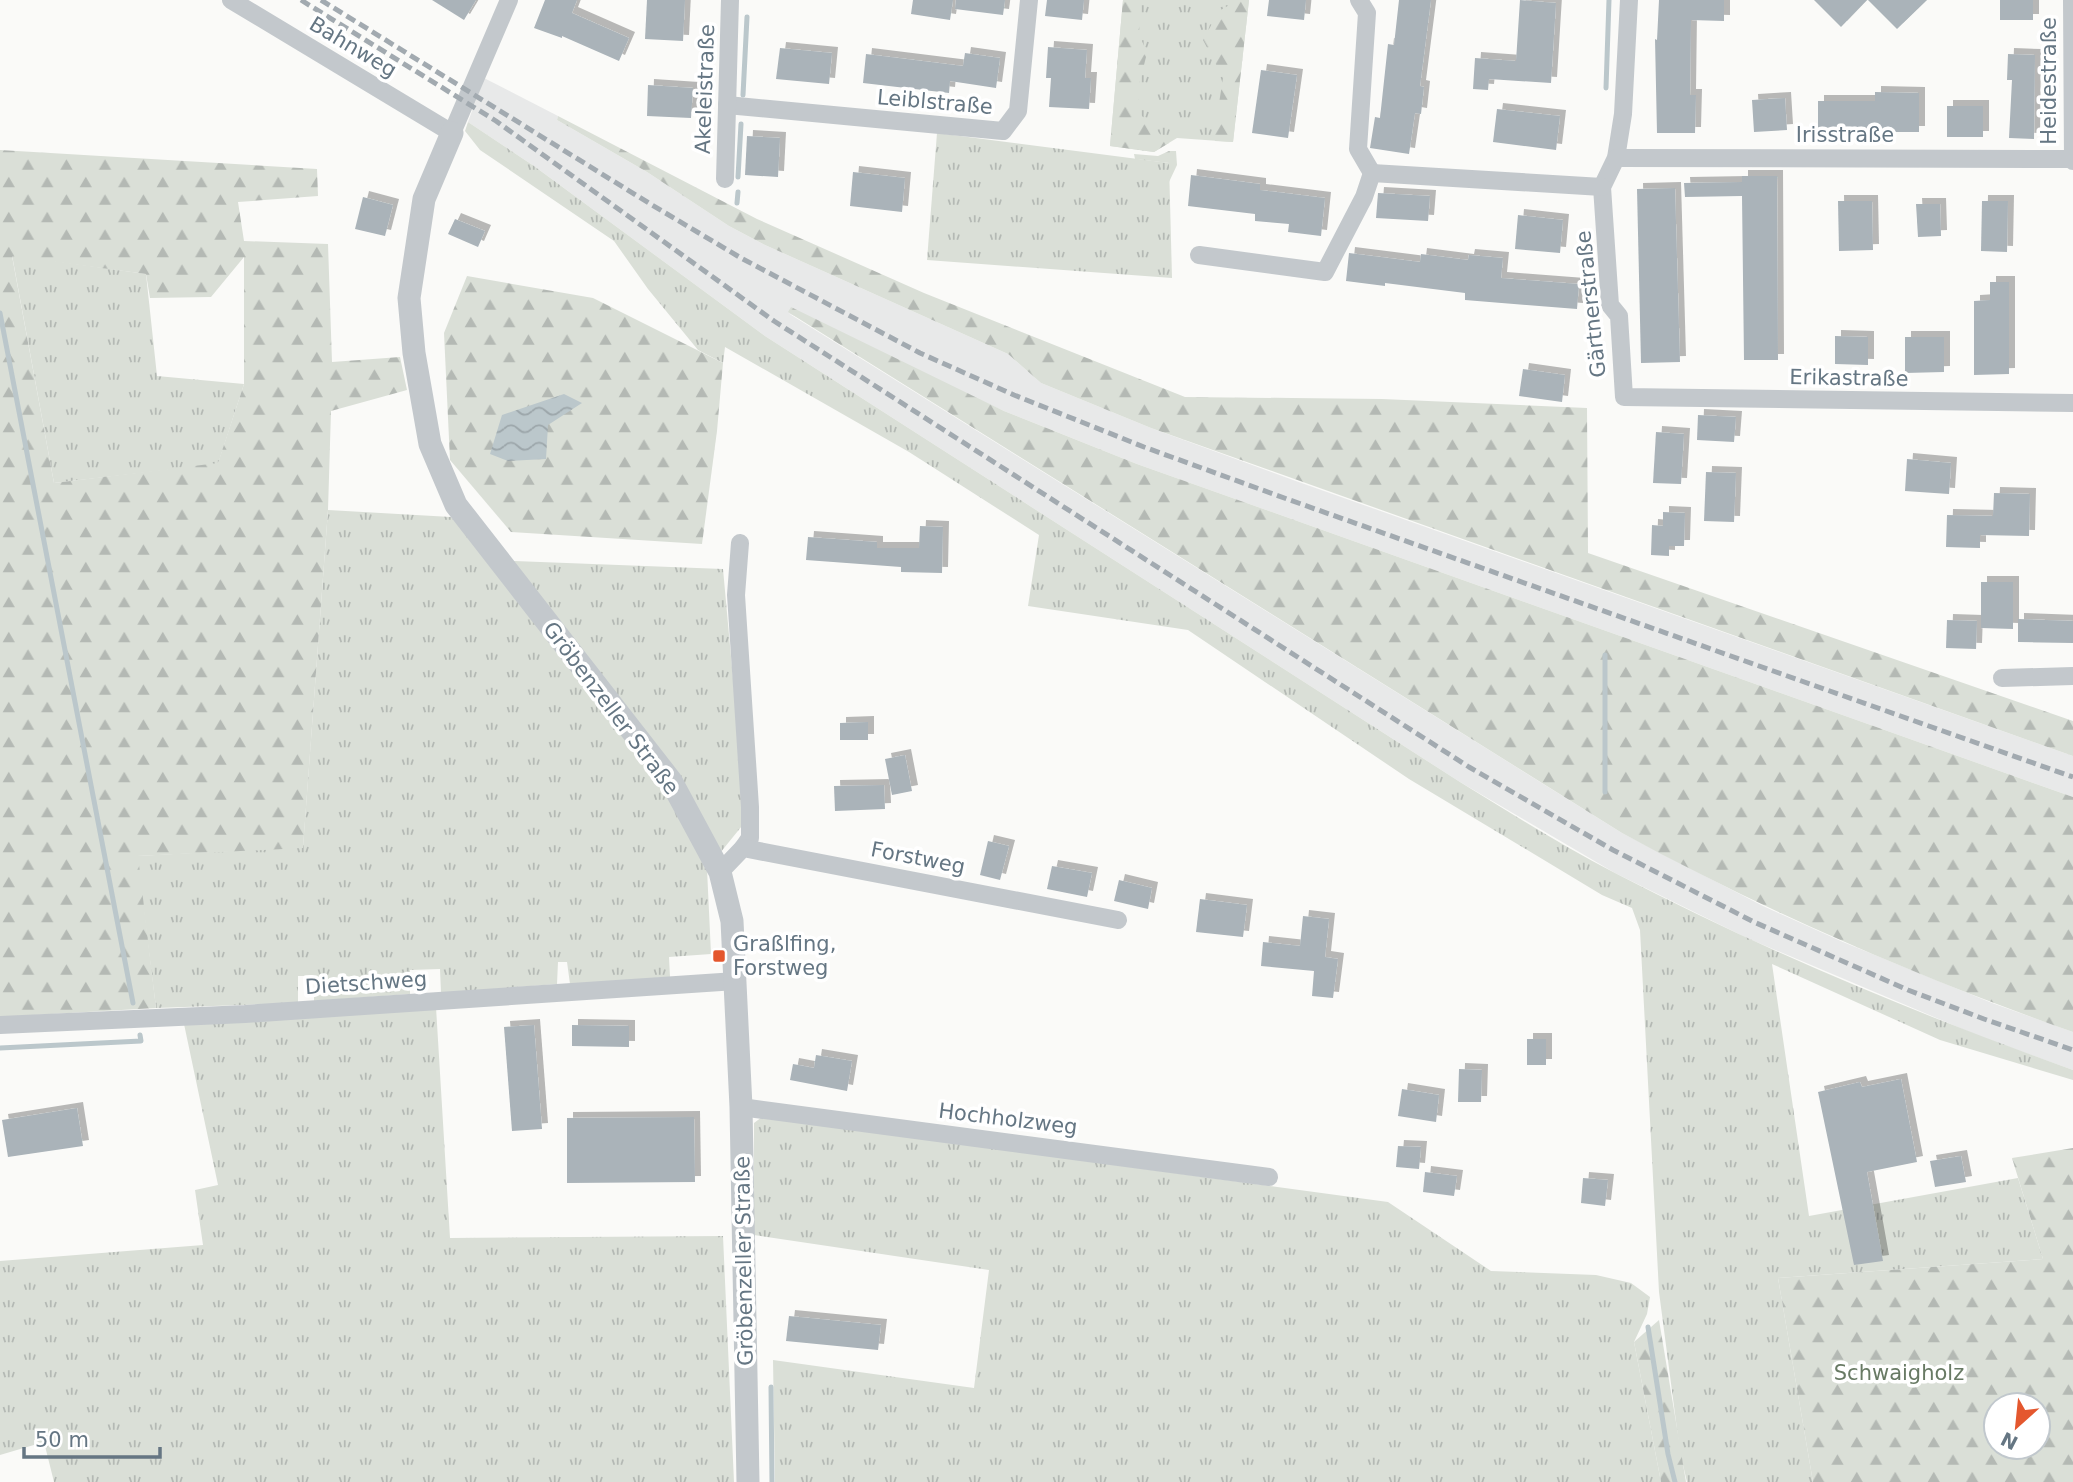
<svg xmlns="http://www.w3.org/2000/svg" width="2073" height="1482" font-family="'DejaVu Sans',sans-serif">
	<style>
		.built { fill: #e8e9e9 }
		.grass { fill: url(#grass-tufts) }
		.forest { fill: url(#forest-firs); fill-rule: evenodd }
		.water { fill: url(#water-waves) }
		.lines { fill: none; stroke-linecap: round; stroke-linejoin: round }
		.stream { stroke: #bbc7cb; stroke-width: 5 }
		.building { fill: #aab3b9; filter: url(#shadow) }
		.minor { stroke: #c3c8cc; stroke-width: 18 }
		.tertiary { stroke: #c3c8cc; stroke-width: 23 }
		.rail { stroke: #a2aab0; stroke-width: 5; stroke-dasharray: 10 5; stroke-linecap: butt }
		.poi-dot { fill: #e4572e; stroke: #fff; stroke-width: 2.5 }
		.labels { text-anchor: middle; stroke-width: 7; stroke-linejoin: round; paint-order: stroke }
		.street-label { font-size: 21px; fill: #657683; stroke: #fff }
		.poi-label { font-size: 21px; fill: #657683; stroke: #fff; text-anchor: start }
		.park-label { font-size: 21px; fill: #687a64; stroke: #fff }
	</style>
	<defs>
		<pattern id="grass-tufts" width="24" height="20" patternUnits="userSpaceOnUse" patternTransform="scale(1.75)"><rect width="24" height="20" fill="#dadfd7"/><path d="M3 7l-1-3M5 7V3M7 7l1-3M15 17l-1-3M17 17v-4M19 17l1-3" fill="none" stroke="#b4b9b4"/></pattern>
		<pattern id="forest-firs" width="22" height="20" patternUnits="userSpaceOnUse" patternTransform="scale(1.75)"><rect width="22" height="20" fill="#dadfd7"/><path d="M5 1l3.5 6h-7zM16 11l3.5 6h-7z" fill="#b4b9b4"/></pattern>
		<pattern id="water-waves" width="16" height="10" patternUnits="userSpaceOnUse" patternTransform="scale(1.75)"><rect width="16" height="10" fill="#bbc7cb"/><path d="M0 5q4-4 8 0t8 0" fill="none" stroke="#9ca6aa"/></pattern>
		<filter id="shadow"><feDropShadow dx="6" dy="-6" stdDeviation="0" flood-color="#0004"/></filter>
	</defs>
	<rect width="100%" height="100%" fill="#fafaf8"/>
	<path class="built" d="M484,78L558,116L557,120L647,172L729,226L765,245L1008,354L1041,383L1151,428L1293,480L2073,756V797L1137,464L1004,411L788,313L1622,833L1763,906L1843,942L1992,1003L2073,1032V1070L1979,1036L1747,938L1615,873L1460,782L765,336L534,166L468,122Z"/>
	<g class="grass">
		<path d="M1123,0H1249L1233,142L1177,138L1154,152L1110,146Z"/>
		<path d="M468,122L534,166L765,336L1460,782C1511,813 1562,846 1615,873C1763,950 1917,1014 2073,1070V1080L1940,1040L1772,964L1809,1216L2018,1178L2043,1259L1778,1278L1813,1482H1687L1680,1452L1659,1292L1640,930L1632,908L1602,895L1409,779L1188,630L1028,606L1039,535L909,452L725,347L723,363L698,350L648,289L614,241L480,150L465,131Z"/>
		<path d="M937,133L1169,163L1172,278L927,260Z"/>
		<path d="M12,255L146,274L157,376L244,384L218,464L54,483Z"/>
		<path d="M328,510L451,517L488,560L723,569L746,821L707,869L711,954L669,957L670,977L570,984L567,962H558L557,984L441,993L440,969L410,970V994L314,1001V976H298V1003L156,1008L137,856L303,847Z"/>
		<path d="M436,1007L450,1238L723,1236L734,1482H54L44,1442L0,1455V1261L203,1245L195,1190L218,1185L184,1024Z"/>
		<path d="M762,1117L1388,1202L1491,1271L1596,1275L1631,1283L1650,1297L1647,1314L1634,1342L1661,1482H775L773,1360L974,1388L989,1270L754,1235V1123Z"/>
	</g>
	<g class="forest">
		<path d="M1123,0H1141L1139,34L1147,53L1137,93L1141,115L1169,143L1154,152L1110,146Z"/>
		<path d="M1238,0H1249L1233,142L1215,141L1214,135L1223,78L1203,40L1219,11Z"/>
		<path d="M558,116L757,219L924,293L1185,397L1382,399L1587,408L1588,553L2073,721V756L1151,428L1041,383L1008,354L765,245L729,226L647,172L557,120Z"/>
		<path d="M0,150L317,169L318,196L238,202L244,241L328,244L332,362L400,357L407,390L331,411L328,510L303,848L138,856L156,1008L0,1017ZM12,256L146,274L150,298L211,297L244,257V384L218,463L54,483Z"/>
		<path d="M1169,151H1176L1177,165L1169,182V163L1135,159L1134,154L1158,156Z"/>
		<path d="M467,276L593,298L723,363L717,431L702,544L511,532L450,460L444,333Z"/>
		<path d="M791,307L1004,411L1137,464L2073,797V1032C1918,977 1767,912 1622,833L788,312Z"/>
		<path d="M2073,1148V1482H1813L1778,1278L2043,1259L2012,1158ZM1996,1405H2038V1447H1996Z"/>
		<path d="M1659,1320L1686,1482H1661L1634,1342Z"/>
	</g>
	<path class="water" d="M564,394L582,403L548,425L546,459L508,461L490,454L502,415Z"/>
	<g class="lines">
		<g class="stream">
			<path d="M1606,88L1609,0"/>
			<path d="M743,95L747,17"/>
			<path d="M738,177L741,124"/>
			<path d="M737,203L738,192"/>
			<path d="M0,313L133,1003"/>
			<path d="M1605,792V655"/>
			<path d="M0,1048L141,1041L140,1035"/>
			<path d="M1648,1327L1668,1454L1675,1482"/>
			<path d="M771,1387L772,1482"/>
		</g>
	</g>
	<g class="building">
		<path d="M432,0H476L464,20Z"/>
		<path d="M545,0H577L572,13L629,38L619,61L562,36V38L534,28Z"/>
		<path d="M647,0H685L683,41L645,39Z"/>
		<path d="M913,0H953L950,20L911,14Z"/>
		<path d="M956,0H1005L1003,15L955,9Z"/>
		<path d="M1047,0H1084L1082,20L1045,16Z"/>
		<path d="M1269,0H1306L1304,20L1267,16Z"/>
		<path d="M1399,0H1431L1420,86L1424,87L1421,114L1415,113L1409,154L1370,148L1375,117L1380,118L1388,44L1394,45Z"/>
		<path d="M1520,0L1556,3L1551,83L1489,79L1488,90L1473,89L1475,58L1516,61Z"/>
		<path d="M1659,0H1724V21L1691,20L1690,95H1696L1695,133H1657L1655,39L1657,40Z"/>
		<path d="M1814,0H1867L1841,27Z"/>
		<path d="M1868,0H1927L1897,29Z"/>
		<rect x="2000" y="0" width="33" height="20"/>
		<path d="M1048,47L1087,50L1085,78H1091L1089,109L1049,107L1051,78H1046Z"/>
		<path d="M780,48L832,53L829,84L776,79Z"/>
		<path d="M965,53L1000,58L996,88L950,81L949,93L863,83L866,54L963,66Z"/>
		<path d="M2008,54L2035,55L2034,139L2009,138L2012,80H2007Z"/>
		<path d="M1261,70L1297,75L1288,138L1252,133Z"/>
		<path d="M648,85L693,88L691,118L647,116Z"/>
		<path d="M1875,92L1919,93V132H1818V101H1875Z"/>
		<path d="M1785,98L1787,130L1754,132L1752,100Z"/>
		<rect x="1947" y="106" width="36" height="31"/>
		<path d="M1497,109L1560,116L1556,150L1493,142Z"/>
		<path d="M747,136L780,138L778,177L745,175Z"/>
		<path d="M853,172L905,178L902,212L850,206Z"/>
		<path d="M1191,175L1260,184V190L1325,198L1321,236L1288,232L1289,224L1255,221V214L1188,206Z"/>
		<path d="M1742,176H1777L1778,360H1744L1742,196L1685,197L1684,183L1742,182Z"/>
		<path d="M1675,188L1680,362L1641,363L1637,189Z"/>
		<path d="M1378,193L1430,196L1428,221L1376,218Z"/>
		<path d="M363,197L393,205L385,236L355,229Z"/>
		<path d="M1838,201H1872L1873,250L1839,251Z"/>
		<path d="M1982,201H2008L2007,252L1981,251Z"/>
		<path d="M1916,204H1940L1941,236L1918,237Z"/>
		<path d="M1518,215L1563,220L1560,253L1515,249Z"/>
		<path d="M455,219L485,231L478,247L448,234Z"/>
		<path d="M1349,253L1420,262L1421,254L1468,260L1469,255L1503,258L1501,278L1579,284L1577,309L1465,300V293L1385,283V286L1346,281Z"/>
		<path d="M1990,282H2009V374L1974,375V301L1990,300Z"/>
		<path d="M1835,336L1868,337V365L1835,364Z"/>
		<path d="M1905,337H1944V372L1905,373Z"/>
		<path d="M1523,369L1565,375L1562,402L1519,396Z"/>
		<path d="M1698,415L1736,417L1734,442L1697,440Z"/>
		<path d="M1656,432L1684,434L1681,484L1653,483Z"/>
		<path d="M1907,459L1951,463L1949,494L1905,491Z"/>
		<path d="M1706,472L1736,473L1734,522L1704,521Z"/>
		<path d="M1994,493L2030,494L2029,536L1980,535V548L1946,547L1947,515L1993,516Z"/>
		<path d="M1663,512L1685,513L1684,546H1669V556L1651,555L1652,525L1663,526Z"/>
		<path d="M920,526L943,527L942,573L901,572V567L806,560L808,537L877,542V548H919Z"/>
		<path d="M1981,582H2013V629L1981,628Z"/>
		<path d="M2018,619L2073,621V643L2018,642Z"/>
		<path d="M1947,620L1977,621L1976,649L1946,648Z"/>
		<path d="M868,722V740H840V723Z"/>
		<path d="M905,755L912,791L892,795L885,759Z"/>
		<path d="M884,785L885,809L835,811L834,786Z"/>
		<path d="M988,841L1009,846L1000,880L980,875Z"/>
		<path d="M1052,866L1092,873L1087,897L1047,889Z"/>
		<path d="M1119,880L1152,888L1148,909L1114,901Z"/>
		<path d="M1200,899L1247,905L1243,937L1196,932Z"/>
		<path d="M1303,916L1329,919L1325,957L1338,959L1333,998L1312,996L1314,971L1261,966L1263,942L1300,946Z"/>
		<path d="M534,1025L542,1129L512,1131L504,1027Z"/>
		<path d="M572,1025L629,1026V1047L572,1046Z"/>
		<rect x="1527" y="1039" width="19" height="26"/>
		<path d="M816,1055L852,1061L847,1091L790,1080L793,1064L814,1068Z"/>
		<path d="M1459,1069L1482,1070L1481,1102H1458Z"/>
		<path d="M1901,1079L1917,1162L1867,1172L1883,1261L1854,1265L1818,1092L1860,1082L1862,1087Z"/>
		<path d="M1402,1089L1439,1095L1436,1122L1398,1116Z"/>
		<path d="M77,1108L83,1146L8,1157L2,1120Z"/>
		<path d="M694,1117L695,1182L567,1183V1118Z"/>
		<path d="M1398,1146L1421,1147L1419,1169L1396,1167Z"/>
		<path d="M1961,1156L1966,1182L1935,1187L1930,1161Z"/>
		<path d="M1425,1172L1457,1176L1454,1196L1423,1192Z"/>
		<path d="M1583,1178L1608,1180L1605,1206L1581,1203Z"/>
		<path d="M789,1316L881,1325L878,1350L786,1341Z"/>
	</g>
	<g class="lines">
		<g class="minor">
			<path d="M231,0L452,133L509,0"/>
			<path d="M1359,0L1367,13L1358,149L1372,173"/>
			<path d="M1629,0L1623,114L1616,158L1602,187L1610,305L1619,316L1624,397L2073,403"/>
			<path d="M2072,0L2073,161"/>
			<path d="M727,105L1003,131L1018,111L1029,0"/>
			<path d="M1616,158L2073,159"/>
			<path d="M725,179L730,0"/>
			<path d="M1199,255L1325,272L1364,197L1372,173L1602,187"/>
			<path d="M740,543L736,595L750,807V838L743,848"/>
			<path d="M2002,678L2073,676"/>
			<path d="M720,872L743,848L1118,920"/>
			<path d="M0,1025L245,1014L736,981"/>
			<path d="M741,1107L1269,1177"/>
		</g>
		<path class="tertiary" d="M452,133L424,199L409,298L414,353L430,444L456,505L671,781L720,872L732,921L741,1107L748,1482"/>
		<g class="rail">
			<path d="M301,0L496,121L774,321L1469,767L1613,850L1754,922L1908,990L1984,1019L2073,1050"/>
			<path d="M321,0L652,205L741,258L920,353L1014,395L1144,447L1287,499L2073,777"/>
		</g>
	</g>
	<rect class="poi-dot" x="712" y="949" width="14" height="14" rx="3.5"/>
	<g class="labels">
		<g class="street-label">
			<text transform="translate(353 47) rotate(31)" y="7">Bahnweg</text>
			<text transform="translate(2049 81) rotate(-90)" y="7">Heidestraße</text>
			<text transform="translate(705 89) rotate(-88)" y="7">Akeleistraße</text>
			<text transform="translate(935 102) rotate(5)" y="7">Leiblstraße</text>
			<text x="1845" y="142">Irisstraße</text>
			<text transform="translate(1591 304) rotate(-96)" y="7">Gärtnerstraße</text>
			<text transform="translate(1849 378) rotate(1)" y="7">Erikastraße</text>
			<text transform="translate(611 708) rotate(53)" y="7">Gröbenzeller Straße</text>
			<text transform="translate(918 858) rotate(11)" y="7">Forstweg</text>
			<text transform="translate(366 983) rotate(-4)" y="7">Dietschweg</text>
			<text transform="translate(1008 1119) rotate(7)" y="7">Hochholzweg</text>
			<text transform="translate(744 1261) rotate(-91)" y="7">Gröbenzeller Straße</text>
		</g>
		<g class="poi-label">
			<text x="733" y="951">Graßlfing,<tspan x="733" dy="24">Forstweg</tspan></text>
		</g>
		<g class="park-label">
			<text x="1899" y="1380">Schwaigholz</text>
		</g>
	</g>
	<g transform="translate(2017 1426) rotate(207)"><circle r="33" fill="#ffffff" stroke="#c1c8cd" stroke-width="2"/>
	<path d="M0-5L12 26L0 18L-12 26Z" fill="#e4572e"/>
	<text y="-10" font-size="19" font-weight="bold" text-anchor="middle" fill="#657683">N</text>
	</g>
	<path d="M24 1447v10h136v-10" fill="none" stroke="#657683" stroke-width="3.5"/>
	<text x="35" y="1447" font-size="21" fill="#657683" stroke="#ffffff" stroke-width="5" paint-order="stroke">50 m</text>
</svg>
